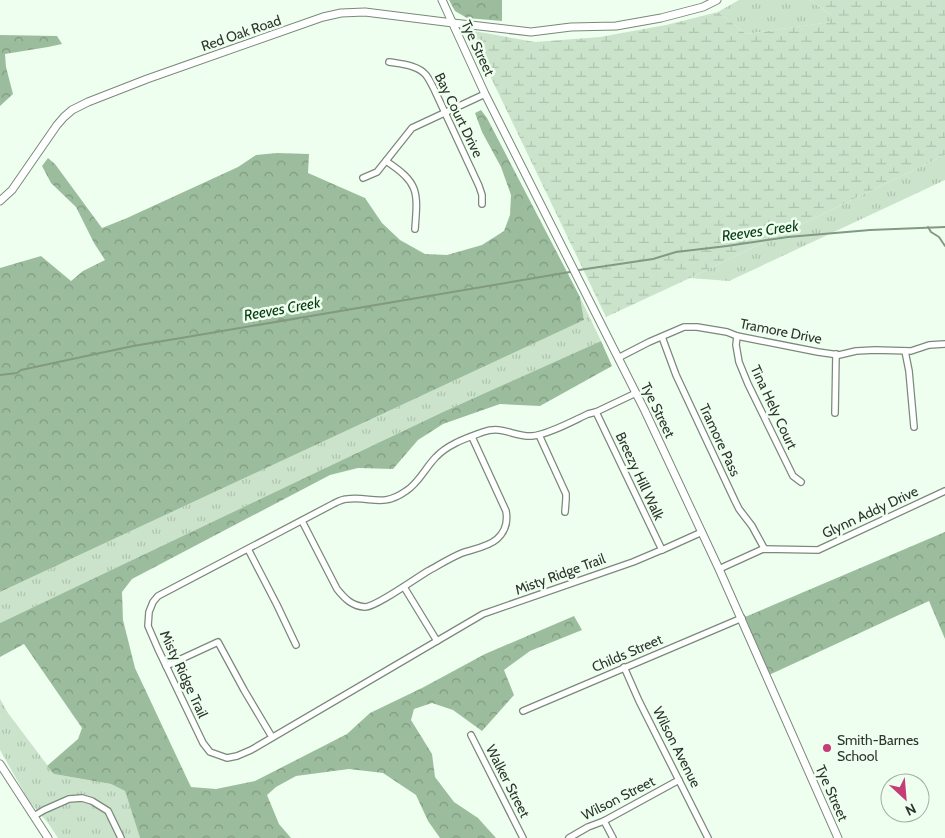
<svg xmlns="http://www.w3.org/2000/svg" width="945" height="838" font-family="Cabin,sans-serif">
	<style>
		.grass { fill: url(#grass-tufts) }
		.forest { fill: url(#forest-crowns) }
		.wetland { fill: url(#wetland-marsh) }
		.lines { fill: none; stroke-linecap: round; stroke-linejoin: round }
		.stream { stroke: #819a81; stroke-width: 2 }
		.minor-casing { stroke: #7a897a; stroke-width: 8 }
		.tertiary-casing { stroke: #7a897a; stroke-width: 9 }
		.minor { stroke: #fff; stroke-width: 5.5 }
		.tertiary { stroke: #fff; stroke-width: 7 }
		.poi-dot { fill: #c63c74; stroke: #eeffef; stroke-width: 2 }
		.labels { text-anchor: middle; stroke-width: 5; stroke-linejoin: round; paint-order: stroke }
		.street-label { font-size: 14px; fill: #2e342e; stroke: #eeffef }
		.poi-label { font-size: 14px; fill: #2e342e; stroke: #eeffef; text-anchor: start }
		.water-label { font-size: 15px; font-style: italic; fill: #083d12; stroke: #eeffef }
	</style>
	<defs>
		<pattern id="grass-tufts" width="24" height="20" patternUnits="userSpaceOnUse" patternTransform="scale(1.25)"><rect width="24" height="20" fill="#cbe3cb"/><path d="M3 7l-1-3M5 7V3M7 7l1-3M15 17l-1-3M17 17v-4M19 17l1-3" fill="none" stroke="#afc3af"/></pattern>
		<pattern id="forest-crowns" width="20" height="18" patternUnits="userSpaceOnUse" patternTransform="scale(1.25)"><rect width="20" height="18" fill="#9cbd9d"/><path d="M2 6a3 3 0 1 1 6 0M12 15a3 3 0 1 1 6 0" fill="none" stroke="#809a80"/></pattern>
		<pattern id="wetland-marsh" width="20" height="14" patternUnits="userSpaceOnUse" patternTransform="scale(1.25)"><rect width="20" height="14" fill="#cbe3cb"/><path d="M1 5h8M5 5V1M11 12h8M15 12V8" fill="none" stroke="#afc3af"/></pattern>
	</defs>
	<rect width="100%" height="100%" fill="#eeffef"/>
	<g class="grass">
		<path d="M739,0H810L831,15V22L746,34L718,12Z"/>
		<path d="M945,155V180L729,281L690,278Z"/>
		<path d="M580,297L601,341L445,411L0,623V592L584,320Z"/>
		<path d="M0,699L8,713L54,774L111,784L125,791L140,838H58L48,823L29,801L0,750Z"/>
	</g>
	<g class="forest">
		<path d="M449,0H502V21L467,18L455,11Z"/>
		<path d="M0,35L57,36L62,44L48,47L5,54L6,67L13,94L0,106Z"/>
		<path d="M481,110L487,118L580,297L584,320L0,592V268L41,256L71,281L83,271L105,260L94,243L76,207L51,183L42,166L48,158L55,164L102,228L127,218L238,167L256,155L277,153L309,154L308,173L365,198L382,223L400,240L425,254L447,255L482,245L504,231L510,215L511,195L501,167L482,132L475,113Z"/>
		<path d="M601,341L612,366L540,406L500,404L443,424L418,440L393,469L358,468L330,475L132,579L122,592L123,620L135,668L191,787L216,789L255,781L347,734L370,713L422,688L485,654L574,616L582,630L530,651L504,670L514,695L482,731L453,710L432,703L414,709L411,720L432,754L435,777L454,802L478,818L496,838H440L428,821L416,795L383,773L349,769L296,776L276,787L267,795L279,824L291,838H140L125,791L111,784L54,774L47,766L78,739L82,728L24,644L0,657V623L445,411Z"/>
		<path d="M945,532V639L929,601L769,675L745,617Z"/>
	</g>
	<path class="wetland" d="M810,0H945V155L690,278L606,317L468,30L535,42L600,37L666,25L718,12L746,34L830,22L831,15Z"/>
	<g class="lines">
		<g class="stream">
			<path d="M928,227L931,232L939,237L945,246"/>
			<path d="M579,270L653,259L676,252L727,246L788,237L870,230L945,227"/>
			<path d="M0,375L17,373L21,370L133,346L181,338L570,272"/>
		</g>
		<g class="minor-casing">
			<g id="minor">
				<path d="M389,62C401,64 418,65 426,75C429,79 432,85 434,89L479,186L482,195V204"/>
				<path d="M386,161C419,183 418,191 415,229"/>
				<path d="M363,178L377,172L412,128L485,94"/>
				<path d="M737,336L736,345L739,362L748,384L793,476L801,482"/>
				<path d="M662,337L676,375L735,501L739,509L752,526L764,548L763,549"/>
				<path d="M905,351L909,371L914,427"/>
				<path d="M618,358L649,342L684,327H697L727,332L737,336L818,352L839,355L856,351L875,350L911,351L929,345L945,344"/>
				<path d="M636,393L596,412L588,414C573,421 547,435 532,436C513,437 503,425 483,432C467,438 448,444 436,457C425,468 419,483 406,491C382,508 371,496 347,499C342,499 337,502 333,504L158,596L153,602L149,612L148,626L158,649L203,743L210,752L227,758L237,756L251,750L483,614L633,562L659,551L662,550L702,532"/>
				<path d="M596,412L662,550"/>
				<path d="M835,413L836,354"/>
				<path d="M539,435L566,494V499L565,512"/>
				<path d="M302,521L337,589C345,599 352,606 365,607C376,607 416,578 428,571C439,565 450,558 462,553C473,549 488,547 497,539C506,531 508,522 506,511L472,437"/>
				<path d="M248,549L277,605L296,645"/>
				<path d="M719,569L763,549L818,550L945,491"/>
				<path d="M404,587L437,641"/>
				<path d="M166,666L218,642L244,690L272,737"/>
				<path d="M624,667L639,701L708,838"/>
				<path d="M523,711L742,618"/>
				<path d="M471,735L523,838"/>
				<path d="M34,816L44,810L69,799L82,798L92,801L108,811L121,838"/>
				<path d="M604,821L613,838"/>
				<path d="M569,838L588,827L604,821L679,780"/>
			</g>
		</g>
		<g class="tertiary-casing">
			<g id="tertiary">
				<path d="M442,0L485,94L645,411L719,569L838,838"/>
				<path d="M0,201L12,190L57,125L64,117L72,110L88,102L147,79L323,17L341,13L365,12L453,23L531,32L571,27L616,26L661,18L703,7L717,0"/>
				<path d="M0,764L48,838"/>
			</g>
		</g>
		<use href="#minor" class="minor"/>
		<use href="#tertiary" class="tertiary"/>
	</g>
	<circle class="poi-dot" cx="827" cy="748" r="5"/>
	<g class="labels">
		<g class="street-label">
			<text transform="translate(241 33) rotate(-19)" y="5">Red Oak Road</text>
			<text transform="translate(478 48) rotate(65)" y="5">Tye Street</text>
			<text transform="translate(459 115) rotate(64)" y="5">Bay Court Drive</text>
			<text transform="translate(781 331) rotate(11)" y="5">Tramore Drive</text>
			<text transform="translate(774 407) rotate(65)" y="5">Tina Hely Court</text>
			<text transform="translate(658 410) rotate(64)" y="5">Tye Street</text>
			<text transform="translate(720 440) rotate(65)" y="5">Tramore Pass</text>
			<text transform="translate(640 476) rotate(65)" y="5">Breezy Hill Walk</text>
			<text transform="translate(870 512) rotate(-25)" y="5">Glynn Addy Drive</text>
			<text transform="translate(560 574) rotate(-20)" y="5">Misty Ridge Trail</text>
			<text transform="translate(627 653) rotate(-23)" y="5">Childs Street</text>
			<text transform="translate(184 674) rotate(65)" y="5">Misty Ridge Trail</text>
			<text transform="translate(677 747) rotate(63)" y="5">Wilson Avenue</text>
			<text transform="translate(508 781) rotate(63)" y="5">Walker Street</text>
			<text transform="translate(832 793) rotate(66)" y="5">Tye Street</text>
			<text transform="translate(618 798) rotate(-27)" y="5">Wilson Street</text>
		</g>
		<g class="poi-label">
			<text x="837" y="745">Smith-Barnes<tspan x="837" dy="16">School</tspan></text>
		</g>
		<g class="water-label">
			<text transform="translate(760 231) rotate(-8)" y="5">Reeves Creek</text>
			<text transform="translate(282 309) rotate(-10)" y="5">Reeves Creek</text>
		</g>
	</g>
	<g transform="translate(905 798) rotate(154)"><circle r="24" fill="#eeffef" stroke="#a1aea2"/>
	<path d="M0-4L9 19L0 12L-9 19Z" fill="#c63c74"/>
	<text y="-8" font-size="14" font-weight="bold" text-anchor="middle" fill="#2e342e">N</text>
	</g>
</svg>
